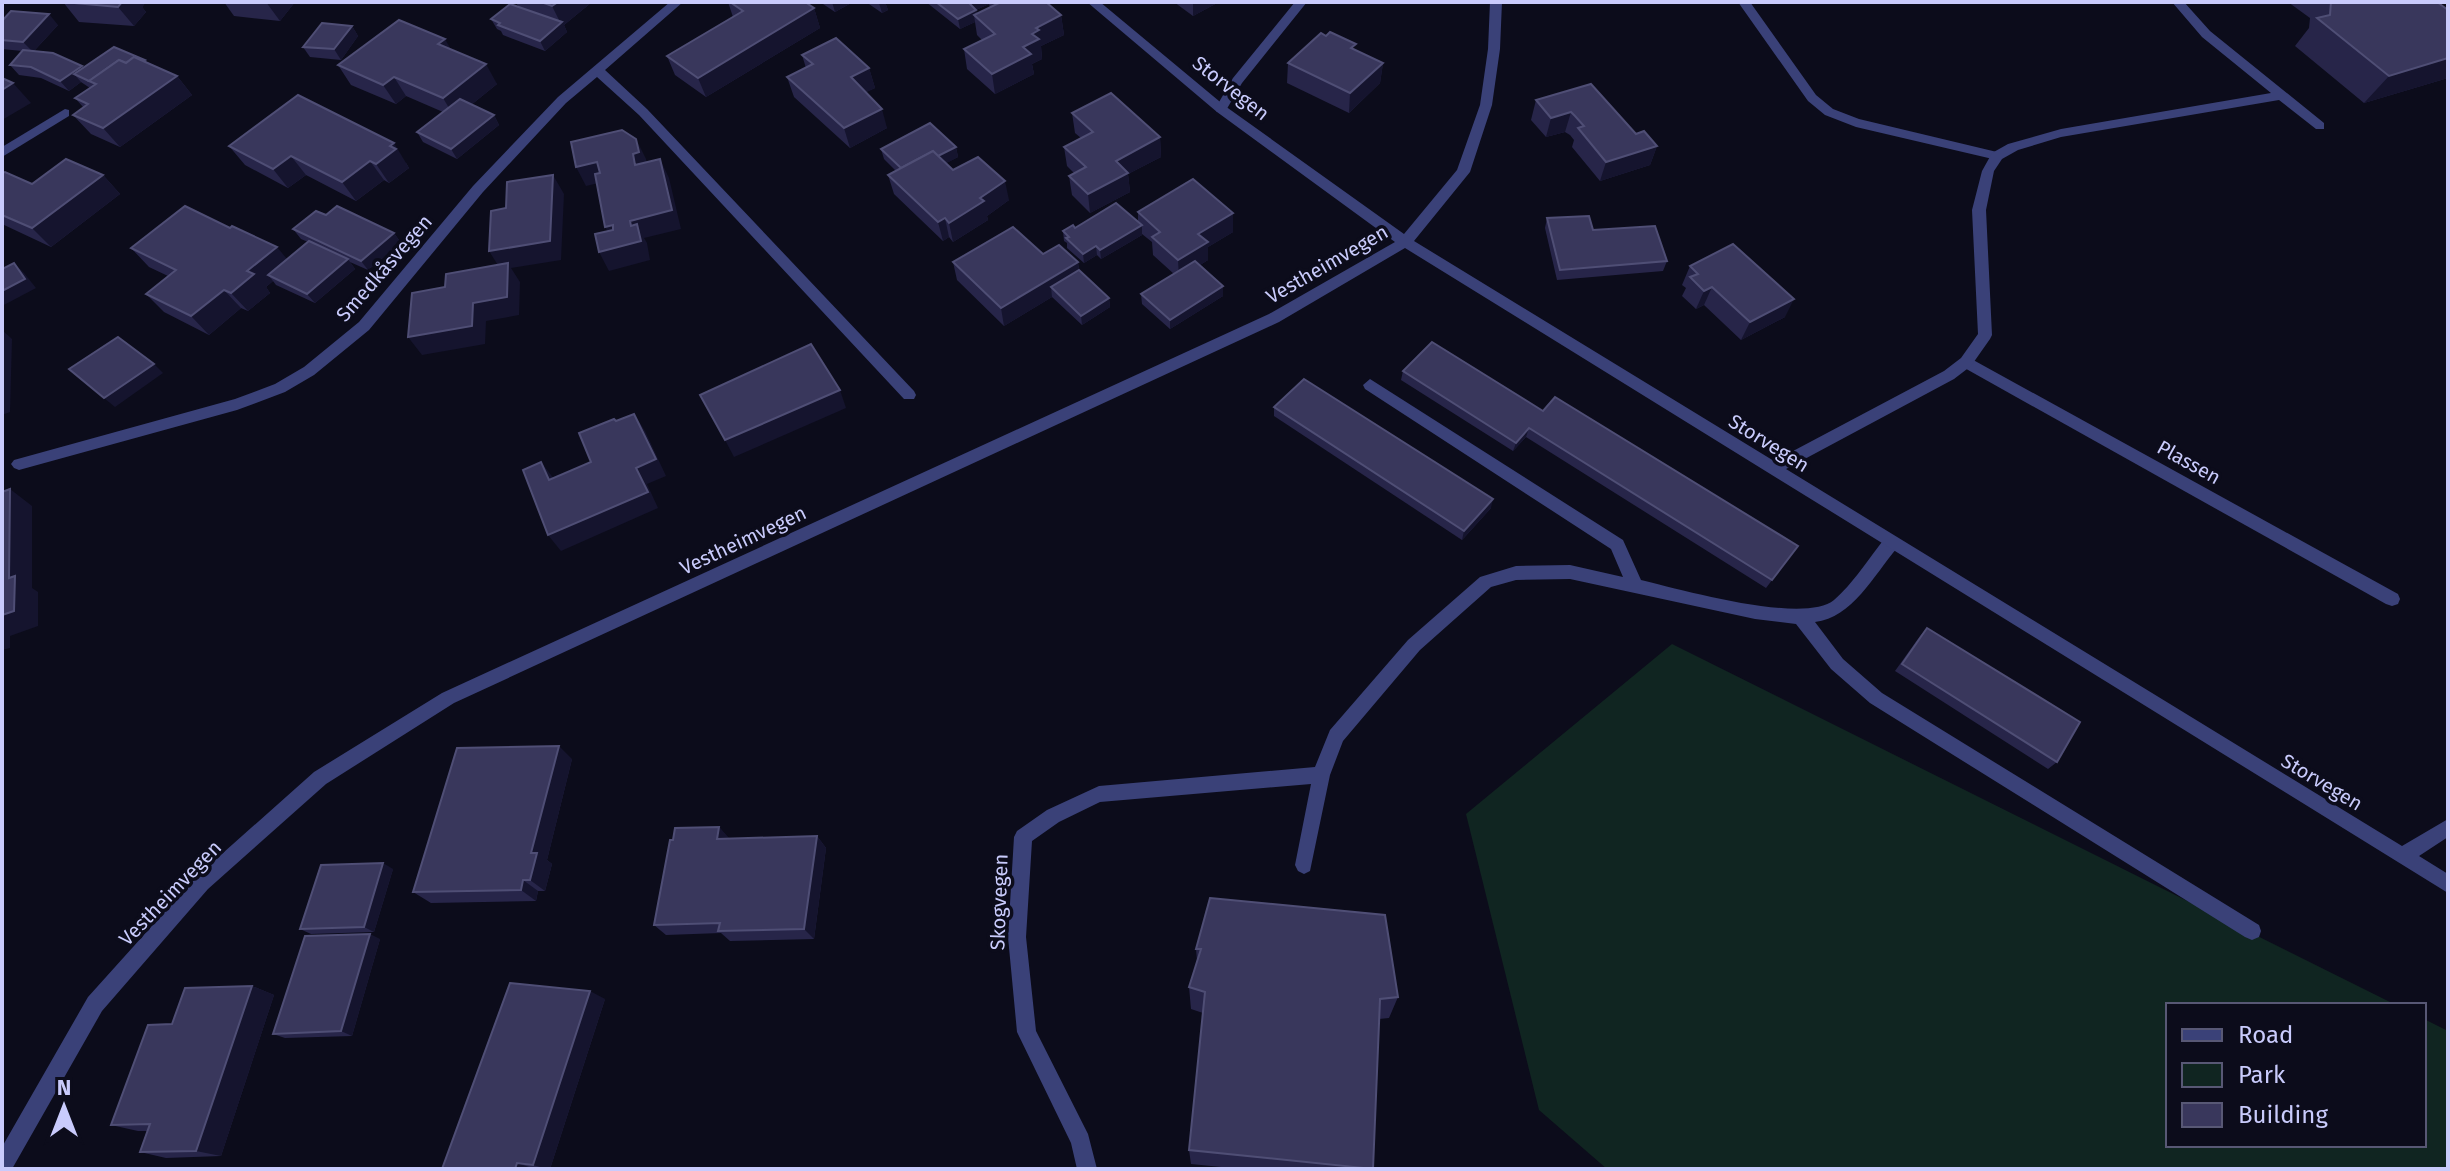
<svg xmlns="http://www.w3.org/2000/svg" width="2450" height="1171" font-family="'Fira Sans',sans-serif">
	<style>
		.green { fill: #102521 }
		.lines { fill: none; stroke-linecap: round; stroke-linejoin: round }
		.service { fill: #3a4178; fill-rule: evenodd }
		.minor { fill: #3a4178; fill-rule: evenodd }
		.wall { fill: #272549; fill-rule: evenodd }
		.shaded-wall { fill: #15142e }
		.building { fill: #39375c; stroke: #4f4e75; stroke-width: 2 }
		.labels { text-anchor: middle; stroke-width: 7; stroke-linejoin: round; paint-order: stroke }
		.street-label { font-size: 20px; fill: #c9cbfc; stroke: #0c0c1b }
	</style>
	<rect width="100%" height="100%" fill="#0c0c1b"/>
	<path class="green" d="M1672,644L2396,1005H2168V1145H2424V1019L2448,1031V1169H1607L1539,1110L1466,814Z"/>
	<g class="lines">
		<g class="service">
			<path d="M1295,2H1307L1242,83L1225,112H1217L1215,109L1233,78Z"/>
			<path d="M1738,2H1750L1816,95L1833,109L1859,119L1997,152L2003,156L1997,160L1856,127L1825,115L1808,101Z"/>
			<path d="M1966,356L2398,594L2400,599L2398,604L2392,606L2386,604L1961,366L1959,362Z"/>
			<path d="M1370,379L1623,540L1641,580C1679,589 1804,625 1834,600C1852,585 1870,557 1885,538H1897L1899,543L1897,548C1874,575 1852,618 1815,622L1843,659L1882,693L2259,925L2261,931L2259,937L2252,940L2245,937L1870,703L1831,669L1796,624L1755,619L1570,579L1516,580L1491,587L1420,650L1343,741L1330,775L1310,871L1304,874L1298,871L1295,865L1311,784L1100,802L1059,822L1032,841L1026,937L1036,1031L1088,1134L1097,1169H1077L1071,1143L1017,1032L1008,937L1014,837L1017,831L1047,810L1099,786L1315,767L1330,730L1408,640L1480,577L1516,566L1570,565L1623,577L1611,549L1365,389L1363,385Z"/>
		</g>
		<g class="minor">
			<path d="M670,2H683L605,70L647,109L914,391L916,395L914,399H904L639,115L597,77L566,103L483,192L369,330L314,375L285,392L237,410L19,470L14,468L11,464L14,460L235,399L275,384L304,367L359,322L473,186L558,97Z"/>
			<path d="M1087,2H1100L1225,106L1404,234L1457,170L1480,105L1488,49L1490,2H1502L1500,49L1492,105L1470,172L1414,241L1774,461L1944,371L1961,358L1978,334L1972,210L1982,171L1992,153L2008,144L2061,129L2271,93L2202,37L2172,2H2184L2210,31L2324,123V129H2316L2279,100L2061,137L2018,150L2002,159L1994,171L1986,210L1992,335L1990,339L1971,366L1954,379L1786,469L2402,846L2448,819V837L2419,856L2448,874V893L1405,248L1279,322L454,703L326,784L208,889L102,1011L12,1169H2V1147L88,997L196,877L314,772L442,693L1269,314L1395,242L1217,112Z"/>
			<path d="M65,109L69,110V116L2,157V147Z"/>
		</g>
	</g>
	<g class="wall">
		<path d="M63,2H146L142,7L146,12L134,26L79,22Z"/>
		<path d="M224,2H295L280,21L234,16Z"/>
		<path d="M515,2H592L564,25L567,32L545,51L503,35L501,31L497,29L491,19L519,7Z"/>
		<path d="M728,2H805L814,8L820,28L706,97L675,75L667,56L733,17Z"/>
		<path d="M820,2H853L835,12Z"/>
		<path d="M866,2H885L888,10L882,13Z"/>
		<path d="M926,2H1046L1061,15L1064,35L1041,46L1042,59L1032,64L1034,74L995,94L967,69L964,49L982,40L977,35L975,22L960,29ZM989,4L990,7L977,14L976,10Z"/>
		<path d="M1174,2H1219L1193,16Z"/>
		<path d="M2288,2H2437L2448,10V78L2364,103L2295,46L2309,28L2310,18Z"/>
		<path d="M2,21L58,25L34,51L82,66L84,68L145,60L147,62L177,76L192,95L120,147L91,134L73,115L83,107L75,98L90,88L81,82L69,91L41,78L19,75L10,65L22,51L2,49Z"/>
		<path d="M352,26L358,36L341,60L310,57L303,47Z"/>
		<path d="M1326,36L1383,63L1380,83L1349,113L1287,83L1288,63Z"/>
		<path d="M451,50L497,84L471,105L494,115L499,125L457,159L423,142L417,132L443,112L406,96L396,104L351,85L338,65Z"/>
		<path d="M802,55L869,68L875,88L866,92L887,128L850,148L794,97L787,77L806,68Z"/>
		<path d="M1536,100L1636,134L1657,146L1650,165L1600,181L1572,147L1574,140L1570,135L1565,132L1546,137L1531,120Z"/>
		<path d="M1072,113L1160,137L1161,157L1128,174L1130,192L1090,213L1072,195L1069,176L1074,173L1067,166L1064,147L1081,138L1075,133Z"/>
		<path d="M229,146L407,163H406L409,168L389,183L384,180L356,201L306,175L288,188L245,165Z"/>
		<path d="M956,147L958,157L946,163L953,170L1009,200L987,216L988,220L953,242L949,237L943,241L894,194L888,175L896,171L884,159L881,149Z"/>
		<path d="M2,173L32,184L103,175L120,194L51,247L2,224Z"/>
		<path d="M1138,212L1233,213V232L1208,247V260L1200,265L1223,296L1170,329L1142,304L1141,294L1174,274L1153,255L1152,242L1142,234V235L1101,259L1097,255L1084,263L1067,248V243L1064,241L1063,231L1138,223Z"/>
		<path d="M326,215L394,233L401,243L368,270L350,262L355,269L315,303L276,285L273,281L266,287L270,293L248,311L241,308L209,335L164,312L146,294L168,276L149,267L131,248L287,259L308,242L301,239L293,229Z"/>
		<path d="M1547,218L1593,230L1667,261L1663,271L1557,280L1545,228Z"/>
		<path d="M1043,254L1078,262L1079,270L1109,298L1110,307L1082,325L1052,297L1004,326L957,280L953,262Z"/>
		<path d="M1690,266L1785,317L1741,340L1704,305L1696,309L1682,296L1686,288L1682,285Z"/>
		<path d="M1403,371L1543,411L1798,546L1766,588L1526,437L1513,451L1401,380Z"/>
		<path d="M1274,407L1491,508L1462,540L1274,416Z"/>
		<path d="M1927,628L2057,762L2048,769L1895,671L1920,636Z"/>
		<path d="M572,759L547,860L552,864L545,891H538L536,901L431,903L413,892Z"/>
		<path d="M719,827L729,839L817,836L826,848L814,939L730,941L721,933L666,935L654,925L673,840Z"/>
		<path d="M393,869L374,932L311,934L300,929Z"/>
		<path d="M1210,898L1398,997L1389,1018L1379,1019L1373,1169H1241L1191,1164L1189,1150L1203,1013L1191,1009L1189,987L1197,961L1196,949Z"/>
		<path d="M380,939L352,1036L285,1038L273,1034Z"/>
		<path d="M252,986L274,995L221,1156L166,1158L140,1152L147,1131H138L111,1125L172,1024Z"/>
		<path d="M605,999L550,1169H442Z"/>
	</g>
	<g class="shaded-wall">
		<path d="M122,2H146L142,7L146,12L134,26L118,7Z"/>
		<path d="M266,2H295L280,21Z"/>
		<path d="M558,2H592L564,25L567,32L545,51L540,41L561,24L552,6Z"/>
		<path d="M832,2H853L835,12Z"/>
		<path d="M881,2H885L888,10L882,13L879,3Z"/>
		<path d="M970,2H989V4L976,10L978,19L974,15L975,22L960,29L958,19Z"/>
		<path d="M1193,2H1219L1193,16Z"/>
		<path d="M814,8L820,28L706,97L698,78Z"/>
		<path d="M49,14L58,25L33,52L23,42Z"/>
		<path d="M1061,15L1064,35L1041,46L1042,59L1032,64L1034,74L995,94L992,74L1023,47L1036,28Z"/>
		<path d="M352,26L358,36L341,60L334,49Z"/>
		<path d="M445,39L456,58L438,44Z"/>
		<path d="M2448,58V78L2364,103L2389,76Z"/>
		<path d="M1383,63L1380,83L1349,113L1350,93Z"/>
		<path d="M486,64L497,84L455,118L443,98Z"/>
		<path d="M82,66L91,76L74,74L81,82L69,91L60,81Z"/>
		<path d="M869,68L875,88L857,97L851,77Z"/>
		<path d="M177,76L192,95L120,147L103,128Z"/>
		<path d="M394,77L406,96L396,104L383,85Z"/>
		<path d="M13,83L31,103L2,120V90Z"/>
		<path d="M882,109L887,128L850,148L844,128Z"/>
		<path d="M1571,112L1565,132L1546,137L1551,118Z"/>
		<path d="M494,115L499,125L457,159L451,149Z"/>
		<path d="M1160,137L1161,157L1128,174L1130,192L1090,213L1088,194L1116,161Z"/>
		<path d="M636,139L646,159L648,171L635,165L633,154Z"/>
		<path d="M394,143L409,168L389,183L376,164Z"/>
		<path d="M1657,146L1650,165L1600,181L1606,162Z"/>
		<path d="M956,147L958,157L909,183L906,173Z"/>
		<path d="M291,156L306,175L288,188L273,169Z"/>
		<path d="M660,159L669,178L681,229L644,238L647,243L650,260L609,271L599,252L631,226L630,221Z"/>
		<path d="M370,161L384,180L356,201L342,182Z"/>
		<path d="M597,162L607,181L586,186L576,167Z"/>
		<path d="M103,175L120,194L51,247L32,228Z"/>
		<path d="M553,175L564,194L561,260L511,268L520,282L519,315L486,321L485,344L422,355L408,337L473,303L501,270L489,251Z"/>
		<path d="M1005,181L1009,200L987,216L988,220L953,242L949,223L980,198Z"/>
		<path d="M1233,213V232L1208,247V260L1179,278L1178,260L1198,234Z"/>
		<path d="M945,218L949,237L943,241L938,222Z"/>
		<path d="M613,225L615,245L605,227Z"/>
		<path d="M1142,225V235L1101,259L1100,250Z"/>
		<path d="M394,233L401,243L368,270L361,261Z"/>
		<path d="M1096,246L1097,255L1084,263L1083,254Z"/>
		<path d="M277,247L292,265L268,275L273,281L266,287L270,293L248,311L231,293L247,271Z"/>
		<path d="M348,259L355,269L315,303L307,294Z"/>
		<path d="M1078,262L1080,280L1051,287L1052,297L1004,326L1001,308Z"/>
		<path d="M14,263L24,273L36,288L2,306V291Z"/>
		<path d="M1223,286V296L1170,329V320Z"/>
		<path d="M1712,287L1704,305L1696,309L1704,291Z"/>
		<path d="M224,290L241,308L209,335L191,316Z"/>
		<path d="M1109,298L1110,307L1082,325L1081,316Z"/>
		<path d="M1794,299L1785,317L1741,340L1750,322Z"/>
		<path d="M2,330L12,339L10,412L2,415Z"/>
		<path d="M154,364L163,373L115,407L104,398Z"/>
		<path d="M840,390L846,408L734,457L725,440Z"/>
		<path d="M634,414L645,431L666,476L647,484L658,508L561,551L548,535L636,468Z"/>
		<path d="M1529,428L1526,437L1513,451L1516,443Z"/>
		<path d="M541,462L554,479L549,480Z"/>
		<path d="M10,489L32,506V588L38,592V626L10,636V648L2,650V615L9,578Z"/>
		<path d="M1493,499L1491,508L1462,540L1464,531Z"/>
		<path d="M559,746L572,759L547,860L552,864L545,891L530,880L531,853Z"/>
		<path d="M719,827L730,839H717Z"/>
		<path d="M817,836L826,848L814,939L804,929Z"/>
		<path d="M383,863L393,869L374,932L364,927Z"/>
		<path d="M523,880L538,891L536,901L521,890Z"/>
		<path d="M370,934L380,939L352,1036L341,1031Z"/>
		<path d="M252,986L274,995L221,1156L196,1151Z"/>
		<path d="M590,991L605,999L550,1169H547L533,1165Z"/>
		<path d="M517,1163L535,1169H515Z"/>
	</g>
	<g class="building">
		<path d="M63,2H122L118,7Z"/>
		<path d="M541,2H558L552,6Z"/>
		<path d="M730,2H805L814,8L698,78L667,56L743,11Z"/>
		<path d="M936,2H970L969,3L976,10L958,19Z"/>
		<path d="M1001,2H1046L1061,15L1036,28L1039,30L1032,34L1039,39L1023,47L1031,54L992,74L964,49L995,34L974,15Z"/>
		<path d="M2331,2H2437L2448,10V58L2389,76L2317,18L2330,15Z"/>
		<path d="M510,4L562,22L540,41L498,25L500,23L491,19Z"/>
		<path d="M11,11L49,14L23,42L2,40V21Z"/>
		<path d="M399,20L445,39L438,44L486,64L443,98L394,77L383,85L338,65Z"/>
		<path d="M322,23L352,26L334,49L303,47Z"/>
		<path d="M1330,32L1356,44L1351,48L1383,63L1350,93L1288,63L1321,33L1326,36Z"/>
		<path d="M836,38L869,68L851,77L882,109L844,128L787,77L813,64L802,55Z"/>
		<path d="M114,47L145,60L143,61L134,57L126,63L119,60L89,81L74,74Z"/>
		<path d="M23,50L53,53L82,66L60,81L31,67L10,65Z"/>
		<path d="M134,57L177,76L103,128L73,115L88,104L75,98L96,84L89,81L119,60L126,63Z"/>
		<path d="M2,78L13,83L2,90Z"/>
		<path d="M1591,84L1636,134L1644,131L1657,146L1606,162L1578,128L1584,126L1575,116L1571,112L1551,118L1536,100Z"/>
		<path d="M1111,93L1160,137L1116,161L1128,173L1088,194L1069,176L1086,167L1064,147L1093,132L1072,113Z"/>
		<path d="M298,95L394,143L390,146L396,149L376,164L370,161L342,182L291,156L273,169L229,146Z"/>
		<path d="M460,99L494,115L451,149L417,132Z"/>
		<path d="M930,123L956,147L938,156L933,151L901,168L881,149Z"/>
		<path d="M622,130L636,139L639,152L633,154L635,165L660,159L672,210L630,221L631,226L637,224L641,241L599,252L595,234L613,230V225L605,227L595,174L600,173L597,162L576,167L571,142Z"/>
		<path d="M933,151L953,170L978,157L1005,181L980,198L984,201L949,223L945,218L938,222L888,175Z"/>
		<path d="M66,159L103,175L32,228L2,215V173L5,172L32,184Z"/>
		<path d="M553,175L550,241L489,251L491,211L506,208L507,182Z"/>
		<path d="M1193,179L1233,213L1198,234L1208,242L1178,260L1152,237L1160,232L1138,212Z"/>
		<path d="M1116,203L1142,225L1100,250L1096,246L1083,254L1066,238L1069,237L1063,231L1073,225L1075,228Z"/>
		<path d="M185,206L230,228L232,226L277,247L247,271L254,274L231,293L224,290L191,316L146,294L176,270L131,248Z"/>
		<path d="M337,206L394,233L361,261L293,229L316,211L326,215Z"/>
		<path d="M1589,216L1593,230L1655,226L1667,261L1560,270L1547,218Z"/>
		<path d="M1013,227L1043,254L1059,245L1078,262L1001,308L953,262Z"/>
		<path d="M309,241L348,259L307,294L268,275Z"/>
		<path d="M1733,244L1794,299L1750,322L1712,287L1704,291L1690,277L1698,274L1690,266Z"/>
		<path d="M1195,261L1223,286L1170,320L1141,294Z"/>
		<path d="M14,263L25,279L2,291V269Z"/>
		<path d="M508,263L507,297L473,303L472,326L408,337L412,293L445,287L446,274Z"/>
		<path d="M1079,270L1109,298L1081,316L1051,287Z"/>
		<path d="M118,337L154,364L104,398L69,369Z"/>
		<path d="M1432,342L1543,411L1555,397L1798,546L1772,580L1529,428L1516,443L1403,371Z"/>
		<path d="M811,344L840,390L725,440L700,395Z"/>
		<path d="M1304,379L1493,499L1464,531L1274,407Z"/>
		<path d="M634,414L656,459L636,468L648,492L548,535L523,470L541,462L549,480L591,462L579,433L614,419L616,421Z"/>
		<path d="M10,489L9,578L15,576L14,611L2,615V492Z"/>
		<path d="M1927,628L2080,722L2057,762L1902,664Z"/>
		<path d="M559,746L531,853H537L530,880H523L521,890L413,892L457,748Z"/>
		<path d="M719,827L717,839L817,836L804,929L718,931L720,923L654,925L670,840H673L675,828Z"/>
		<path d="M383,863L364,927L300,929L321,865Z"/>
		<path d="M1210,898L1385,915L1398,997L1380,999L1373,1169L1189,1150L1205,992L1189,987L1201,949H1196Z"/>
		<path d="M370,934L341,1031L273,1034L305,936Z"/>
		<path d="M510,983L590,991L533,1165L517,1163L515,1169H442Z"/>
		<path d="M252,986L196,1151L140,1152L150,1124L111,1125L148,1025L172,1024L185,988Z"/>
	</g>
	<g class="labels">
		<g class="street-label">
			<text transform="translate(1231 88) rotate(38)" y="7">Storvegen</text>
			<text transform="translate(1327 264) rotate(-30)" y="7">Vestheimvegen</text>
			<text transform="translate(384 268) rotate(-49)" y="7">Smedkåsvegen</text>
			<text transform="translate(1769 443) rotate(32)" y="7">Storvegen</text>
			<text transform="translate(2189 462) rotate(29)" y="7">Plassen</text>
			<text transform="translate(743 540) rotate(-25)" y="7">Vestheimvegen</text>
			<text transform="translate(2322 782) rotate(31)" y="7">Storvegen</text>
			<text transform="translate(170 893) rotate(-46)" y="7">Vestheimvegen</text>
			<text transform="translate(999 902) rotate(-88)" y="7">Skogvegen</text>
		</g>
	</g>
	<rect width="2450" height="1171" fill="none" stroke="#c9cbfc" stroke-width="8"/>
	<rect x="2166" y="1003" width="260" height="144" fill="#0c0c1b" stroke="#585875" stroke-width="2"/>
	<rect x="2182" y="1029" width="40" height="12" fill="#3a4178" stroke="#585875" stroke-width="2"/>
	<text x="2238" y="1043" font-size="24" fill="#c9cbfc">Road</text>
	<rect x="2182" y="1063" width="40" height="24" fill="#102521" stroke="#585875" stroke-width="2"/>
	<text x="2238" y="1083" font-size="24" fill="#c9cbfc">Park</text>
	<rect x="2182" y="1103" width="40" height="24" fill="#39375c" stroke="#585875" stroke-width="2"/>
	<text x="2238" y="1123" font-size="24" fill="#c9cbfc">Building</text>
	<g transform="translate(64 1107)" stroke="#0c0c1b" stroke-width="6" paint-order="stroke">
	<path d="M0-6L14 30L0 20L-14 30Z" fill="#c9cbfc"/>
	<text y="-12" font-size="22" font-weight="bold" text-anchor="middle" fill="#c9cbfc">N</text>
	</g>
</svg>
